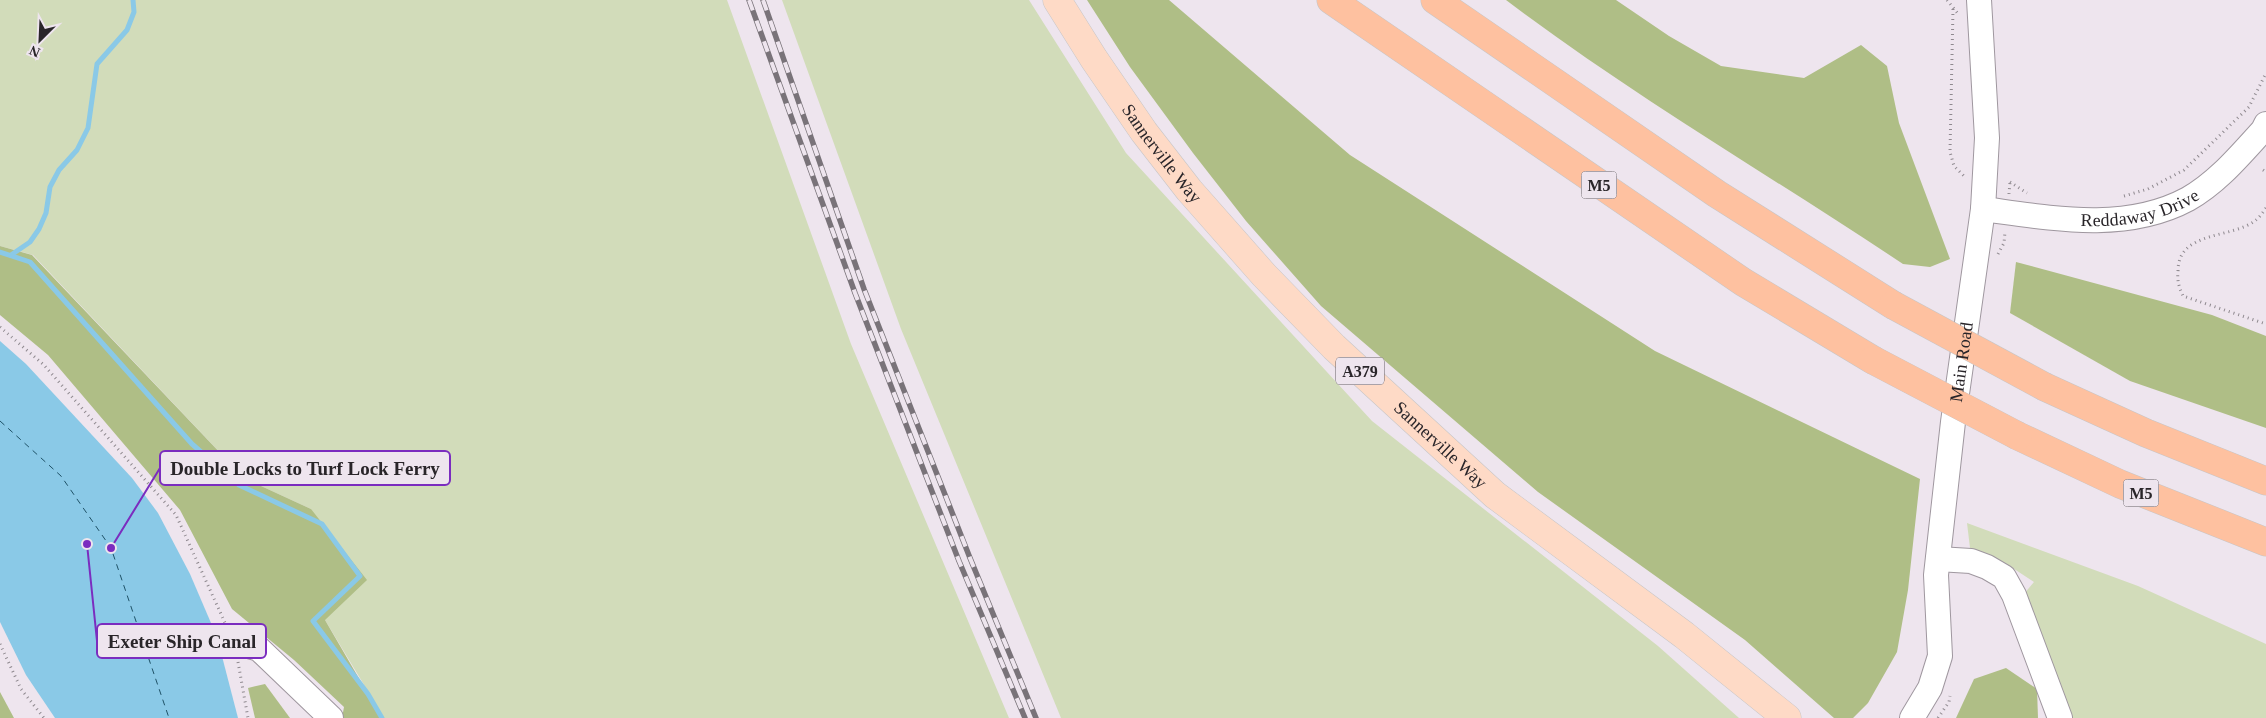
<svg xmlns="http://www.w3.org/2000/svg" width="2266" height="718" font-family="'Times New Roman',serif">
	<style>
		.green { fill: #d2dcba }
		.forest { fill: #afbe86 }
		.water { fill: #8ac9e7 }
		.lines { fill: none; stroke-linecap: round; stroke-linejoin: round }
		.stream { stroke: #8ac9e7; stroke-width: 5 }
		.ferry { stroke: #1f5267; stroke-width: 1; stroke-dasharray: 6 5; stroke-linecap: butt }
		.minor-casing { stroke: #9f979f; stroke-width: 26 }
		.major-casing { stroke: #c7c6c7; stroke-width: 29 }
		.highway-casing { stroke: #c7c6c7; stroke-width: 29 }
		.path { stroke: #8f898f; stroke-width: 3; stroke-dasharray: 1 4; stroke-linecap: butt }
		.minor { stroke: #fff; stroke-width: 24 }
		.major { stroke: #fedac6; stroke-width: 28 }
		.highway { stroke: #fec1a0; stroke-width: 28 }
		.rail-casing { stroke: #797379; stroke-width: 5.5 }
		.rail { stroke: #eee5ee; stroke-width: 4; stroke-dasharray: 11; stroke-linecap: butt }
		.highway-bridge-casing { stroke: #c7c6c7; stroke-width: 29; stroke-linecap: butt }
		.highway-bridge { stroke: #fec1a0; stroke-width: 28 }
		.labels { text-anchor: middle; stroke-width: 4; stroke-linejoin: round; paint-order: stroke }
		.shield { fill: #eee5ee; stroke: #645f64; stroke-width: 1 }
		.shield-label { font-size: 16px; font-weight: bold; fill: #292529 }
		.street-label { font-size: 18px; fill: #292529; stroke: #eee5ee }
		.leader { fill: none; stroke: #7b2cbf; stroke-width: 2 }
		.callout-dot { fill: #7b2cbf; stroke: #eee5ee; stroke-width: 2 }
		.callout { fill: #eee5ee; stroke: #7b2cbf; stroke-width: 2 }
		.callout-label { font-size: 19px; text-anchor: middle; font-weight: bold; fill: #292529 }
	</style>
	<rect width="100%" height="100%" fill="#eee5ee"/>
	<g class="green">
		<path d="M0,0H727L851,344L1009,718H384L325,620L311,509L244,478L33,255L0,246Z"/>
		<path d="M782,0H1029L1126,153L1372,421L1658,646L1739,718H1061L901,329Z"/>
		<path d="M1967,523L2138,586L2266,644V718H2067L2023,595L2034,582L2005,563L1970,548Z"/>
	</g>
	<g class="forest">
		<path d="M1087,0H1169L1350,155L1655,351L1920,479L1908,590L1897,652L1868,703L1853,718H1834L1745,640L1538,492L1321,306L1246,221L1193,153L1130,67Z"/>
		<path d="M1506,0H1616L1669,36L1721,66L1804,78L1861,45L1887,66L1899,123L1950,259L1930,267L1903,264C1771,176 1633,96 1506,0Z"/>
		<path d="M0,246L32,255L244,478L311,509L367,580L325,620L382,718H342L344,707L294,660L232,609L180,510L48,355L0,315Z"/>
		<path d="M2016,262L2212,315L2266,336V428L2130,381L2010,313Z"/>
		<path d="M2006,668L2037,689L2038,718H1956L1974,679Z"/>
		<path d="M265,684L290,718H255L248,688Z"/>
		<path d="M0,692L14,718H0Z"/>
	</g>
	<path class="water" d="M0,341L26,364L132,478L158,513L190,574L217,637L238,718H55L26,675L0,622Z"/>
	<g class="lines">
		<g class="stream">
			<path d="M0,252L30,262L192,444L239,485L322,524L360,576L313,621L368,694L382,718"/>
			<path d="M11,255L30,242L39,229L46,213L50,187L59,170L77,150L88,128L97,64L127,30L134,12L133,0"/>
		</g>
		<path class="ferry" d="M0,421L61,476L111,548L169,718"/>
		<g class="minor-casing">
			<g id="minor">
				<path id="s1" d="M1983,209C2050,218 2125,233 2188,199C2218,182 2240,155 2263,130L2266,124"/>
				<path d="M1938,559L1971,561L1987,567L2004,577L2014,595L2060,718"/>
				<path d="M234,642L259,649L331,718"/>
				<path id="s2" d="M1912,718L1930,688L1940,656L1936,575L1953,422L1983,209L1987,138L1979,0"/>
			</g>
		</g>
		<g class="major-casing">
			<g id="major">
				<path id="s3" d="M1057,0L1094,59L1144,132L1189,190L1264,275L1334,347L1495,495L1684,635L1787,718"/>
			</g>
		</g>
		<g class="highway-casing">
			<g id="highway">
				<path d="M1331,0L1743,282L1873,360"/>
				<path d="M1435,0L1717,194L1893,305"/>
				<path d="M2045,387L2146,433L2266,481"/>
				<path d="M2018,436L2120,484L2266,542"/>
			</g>
		</g>
		<g class="path">
			<path d="M1947,0L1959,15"/>
			<path d="M1953,9L1950,152L1954,166L1964,176"/>
			<path d="M2263,170L2266,172"/>
			<path d="M2010,182L2027,193"/>
			<path d="M2009,194L2010,182"/>
			<path d="M2124,196L2148,189L2184,170L2249,107L2266,73"/>
			<path d="M2266,208C2263,212 2260,217 2256,220C2233,239 2178,230 2178,271C2177,281 2179,287 2183,296L2266,324"/>
			<path d="M1998,254L2004,243L2005,232"/>
			<path d="M0,327L44,365L176,515L226,625"/>
			<path d="M0,644L21,689L44,718"/>
			<path d="M238,662L248,718"/>
			<path d="M1938,718L1949,702L1950,696"/>
		</g>
		<use href="#minor" class="minor"/>
		<use href="#major" class="major"/>
		<use href="#highway" class="highway"/>
		<g class="rail-casing">
			<g id="rail">
				<path d="M749,0L855,293L959,561L1025,718"/>
				<path d="M763,0L864,289L970,558L1036,718"/>
			</g>
		</g>
		<use href="#rail" class="rail"/>
		<g class="highway-bridge-casing">
			<g id="highway-bridge">
				<path d="M1893,305L2045,387"/>
				<path d="M1873,360L2018,436"/>
			</g>
		</g>
		<use href="#highway-bridge" class="highway-bridge"/>
	</g>
	<g class="labels">
		<g class="shield">
			<rect x="1581.5" y="171.5" width="35" height="27" rx="4"/>
			<rect x="1336" y="357.5" width="48" height="27" rx="4"/>
			<rect x="2123.5" y="479.5" width="35" height="27" rx="4"/>
		</g>
		<g class="shield-label">
			<text x="1599" y="191">M5</text>
			<text x="1360" y="377">A379</text>
			<text x="2141" y="499">M5</text>
		</g>
		<g class="street-label">
			<text dy="6" stroke="none"><textPath href="#s3" startOffset="186">Sannerville Way</textPath></text>
			<text dy="6" stroke="none"><textPath href="#s1" startOffset="159">Reddaway Drive</textPath></text>
			<text dy="6" stroke="none"><textPath href="#s2" startOffset="364">Main Road</textPath></text>
			<text dy="6" stroke="none"><textPath href="#s3" startOffset="590">Sannerville Way</textPath></text>
		</g>
	</g>
	<path class="leader" d="M111 548L160 468M87 544L97 641"/>
	<g class="callout-dot">
		<circle cx="111" cy="548" r="5"/>
		<circle cx="87" cy="544" r="5"/>
	</g>
	<g class="callout">
		<rect x="160" y="451" width="290" height="34" rx="5"/>
		<rect x="97" y="624" width="169" height="34" rx="5"/>
	</g>
	<g class="callout-label">
		<text x="305" y="475">Double Locks to Turf Lock Ferry</text>
		<text x="182" y="648">Exeter Ship Canal</text>
	</g>
	<g transform="translate(40 40) rotate(204)" stroke="#eee5ee" stroke-width="4" paint-order="stroke">
	<path d="M0-4L9 19L0 12L-9 19Z" fill="#292529"/>
	<text y="-8" font-size="14" font-weight="bold" text-anchor="middle" fill="#292529">N</text>
	</g>
</svg>
